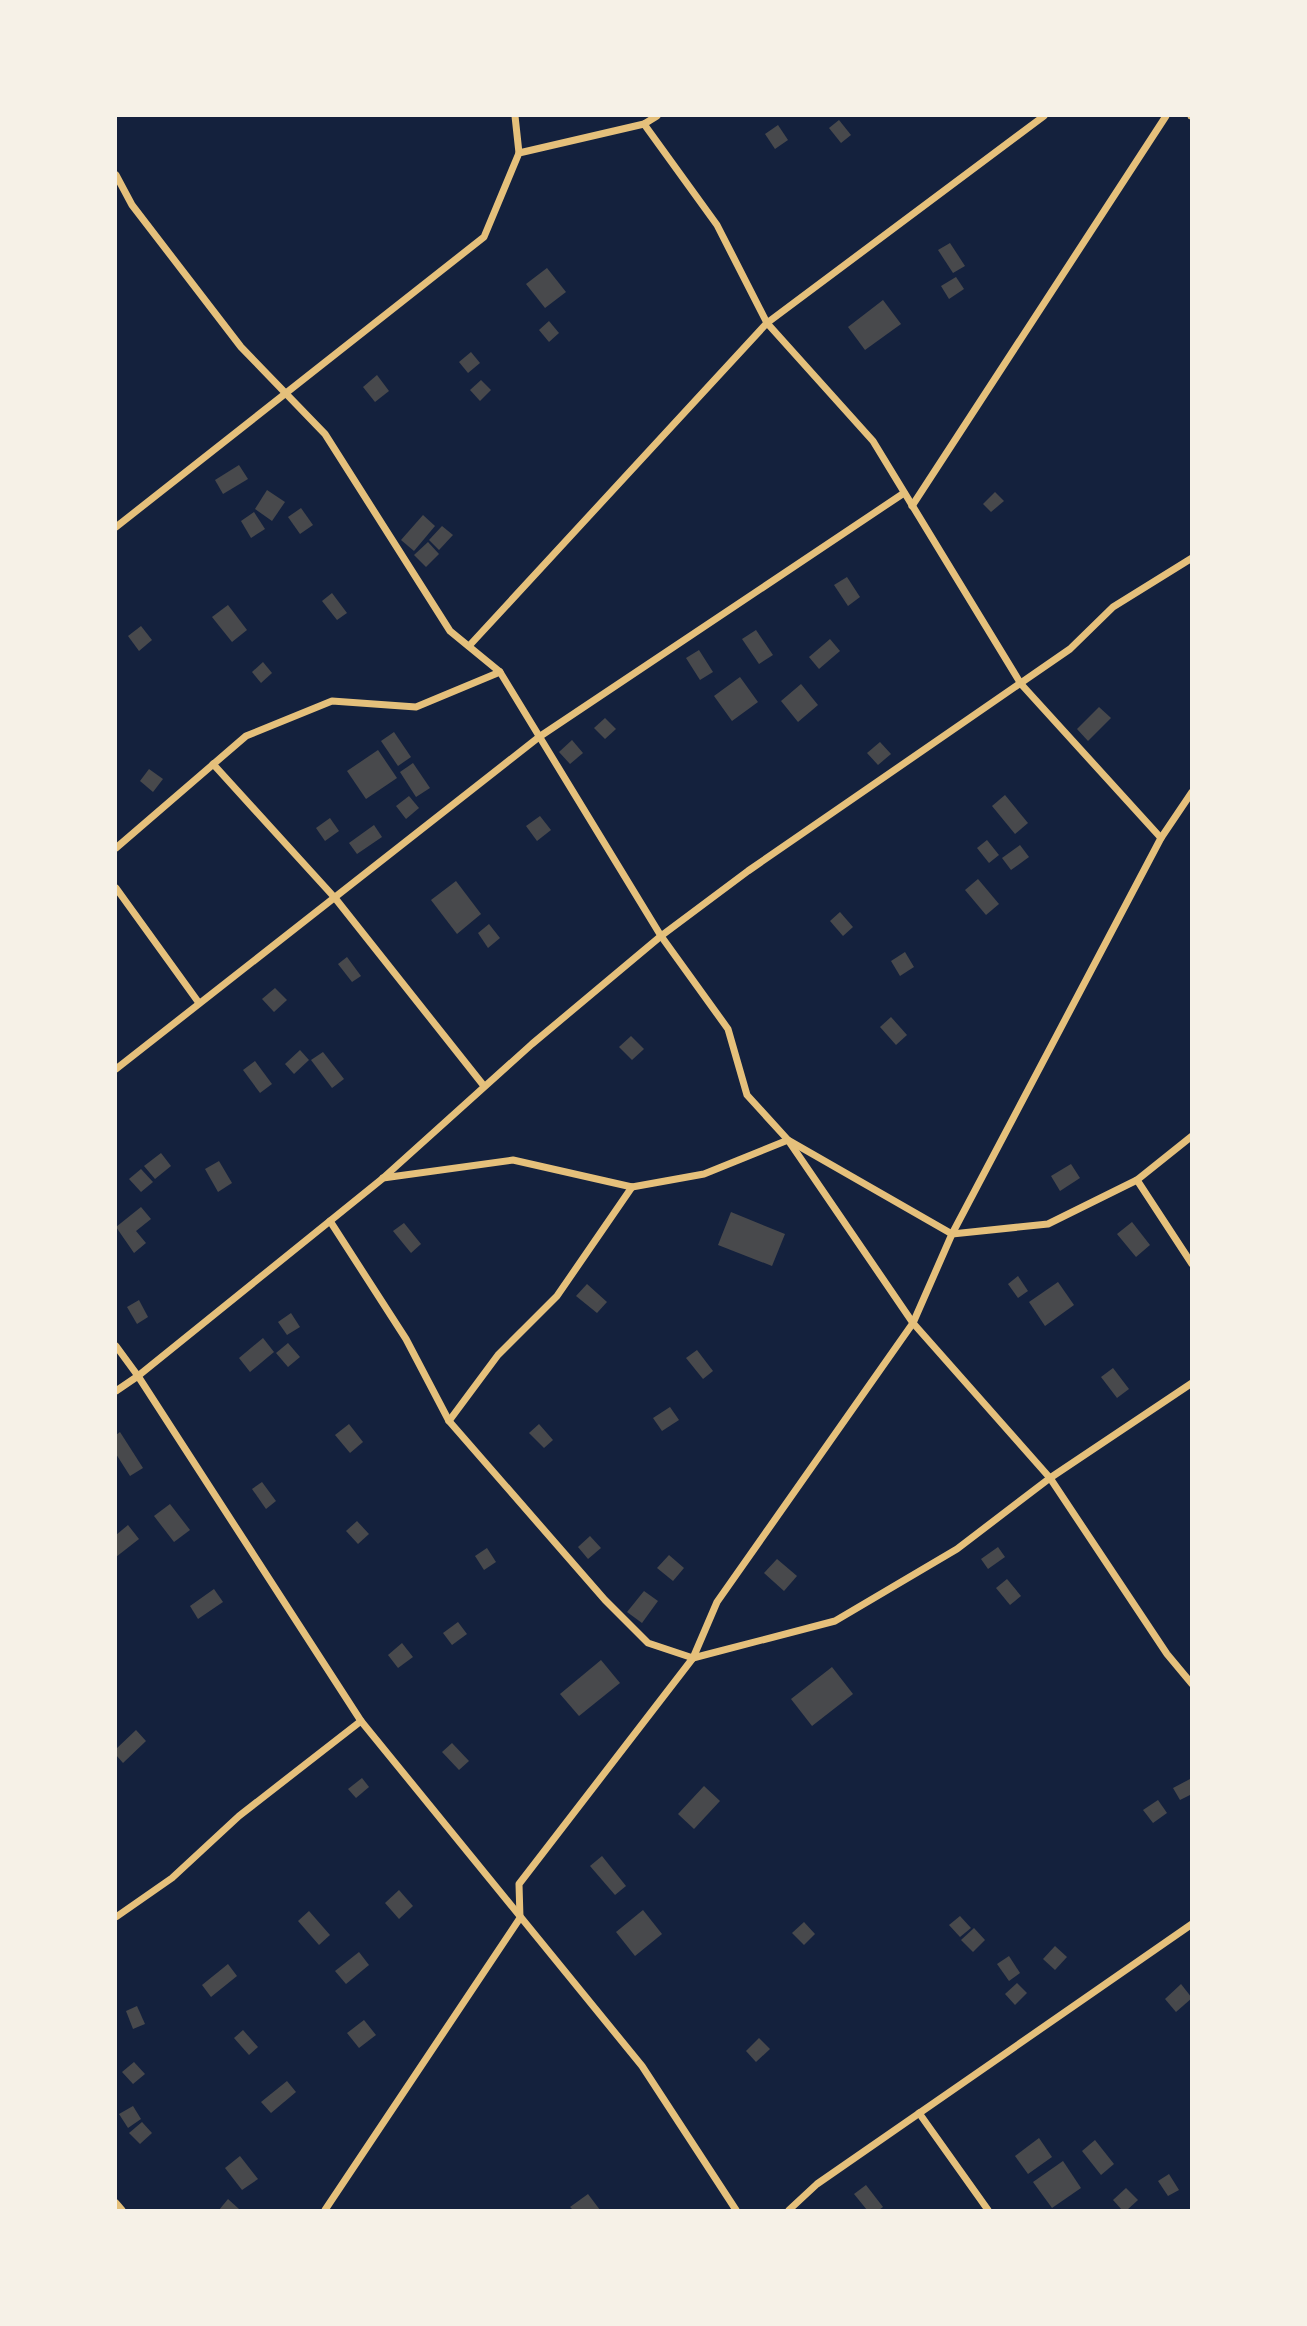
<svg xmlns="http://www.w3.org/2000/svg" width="1307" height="2326" font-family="'Crimson Pro',serif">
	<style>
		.building { fill: #48494c }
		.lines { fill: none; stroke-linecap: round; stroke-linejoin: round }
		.minor { stroke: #e5c07b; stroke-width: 7 }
	</style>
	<rect width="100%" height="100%" fill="#14213d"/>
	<g class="building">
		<path d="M839,120L851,135L841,143L829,128Z"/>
		<path d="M778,125L788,140L775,149L765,134Z"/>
		<path d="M950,243L965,266L953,273L938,250Z"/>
		<path d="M547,268L566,292L545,308L526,284Z"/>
		<path d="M956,277L964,289L949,299L941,286Z"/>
		<path d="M883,300L901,324L865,350L848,327Z"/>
		<path d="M549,321L559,333L549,342L539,330Z"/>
		<path d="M471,352L480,363L468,373L459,362Z"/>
		<path d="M377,375L389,391L375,402L363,387Z"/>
		<path d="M481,380L491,390L480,401L470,390Z"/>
		<path d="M239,465L248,479L223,494L215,480Z"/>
		<path d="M267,490L285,502L272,521L255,509Z"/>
		<path d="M995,492L1004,501L991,512L983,504Z"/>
		<path d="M301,508L313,525L300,534L288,517Z"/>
		<path d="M254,512L265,529L251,538L241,521Z"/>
		<path d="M423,515L435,526L414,551L401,540Z"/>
		<path d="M442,526L453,535L439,550L429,540Z"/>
		<path d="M428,542L439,554L426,567L414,555Z"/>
		<path d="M847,577L860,597L848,606L834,585Z"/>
		<path d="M332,593L347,613L337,620L322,601Z"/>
		<path d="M228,605L247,630L232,642L212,617Z"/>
		<path d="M141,626L152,640L139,651L128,636Z"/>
		<path d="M756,630L773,655L759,664L742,639Z"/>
		<path d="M830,639L840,651L819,669L809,657Z"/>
		<path d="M699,650L713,672L700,680L686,658Z"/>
		<path d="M263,662L272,673L261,683L252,672Z"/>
		<path d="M740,677L758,702L732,721L714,696Z"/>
		<path d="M801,684L818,705L798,722L781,701Z"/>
		<path d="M1099,707L1111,718L1088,741L1077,729Z"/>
		<path d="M605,718L616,729L605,739L594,728Z"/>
		<path d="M394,732L411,757L398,766L381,741Z"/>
		<path d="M572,740L583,753L570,764L559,752Z"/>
		<path d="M880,742L891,754L878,765L867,753Z"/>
		<path d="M378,750L397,778L366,799L347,771Z"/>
		<path d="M413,763L430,788L416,797L400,772Z"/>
		<path d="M149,769L163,779L153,792L140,781Z"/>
		<path d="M1005,795L1028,823L1015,834L992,806Z"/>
		<path d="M409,796L419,808L406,819L396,806Z"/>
		<path d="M540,816L551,830L537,841L526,826Z"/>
		<path d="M330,818L339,831L325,841L316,828Z"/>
		<path d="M374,825L382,837L357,854L349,843Z"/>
		<path d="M987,840L999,855L989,863L977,848Z"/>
		<path d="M1020,845L1029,857L1011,870L1002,858Z"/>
		<path d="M978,879L999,904L986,915L965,890Z"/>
		<path d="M456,881L481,914L457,934L431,900Z"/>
		<path d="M840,912L853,927L843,936L830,921Z"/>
		<path d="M489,924L500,938L488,948L478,933Z"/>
		<path d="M905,952L914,967L900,976L891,961Z"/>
		<path d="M347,957L361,976L352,982L338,964Z"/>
		<path d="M275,988L287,1000L274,1012L262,999Z"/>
		<path d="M891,1017L907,1035L896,1045L880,1027Z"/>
		<path d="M631,1036L644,1049L632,1060L619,1047Z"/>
		<path d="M300,1050L309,1060L294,1074L285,1064Z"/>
		<path d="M323,1052L344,1079L332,1088L311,1060Z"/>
		<path d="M255,1061L272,1084L260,1093L243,1070Z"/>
		<path d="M161,1153L171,1166L155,1179L144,1166Z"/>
		<path d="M219,1161L232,1183L218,1192L205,1169Z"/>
		<path d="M1071,1164L1080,1178L1060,1191L1051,1176Z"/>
		<path d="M141,1169L153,1182L141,1192L129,1179Z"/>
		<path d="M141,1207L151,1219L136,1231L146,1243L134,1253L116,1227Z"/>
		<path d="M731,1212L785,1234L772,1266L718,1245Z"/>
		<path d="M1132,1222L1150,1245L1136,1257L1117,1234Z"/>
		<path d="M404,1223L421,1244L411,1253L393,1231Z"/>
		<path d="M1018,1276L1028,1291L1018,1298L1008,1284Z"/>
		<path d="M1058,1282L1074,1305L1045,1326L1029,1302Z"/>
		<path d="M587,1284L607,1302L597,1313L576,1296Z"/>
		<path d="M139,1300L148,1317L137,1324L127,1307Z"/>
		<path d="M291,1313L300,1327L287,1335L278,1322Z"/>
		<path d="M263,1338L274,1352L250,1372L239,1358Z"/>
		<path d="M288,1343L300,1357L288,1367L276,1353Z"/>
		<path d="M697,1350L713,1371L703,1379L686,1358Z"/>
		<path d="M1113,1368L1129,1389L1117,1398L1101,1377Z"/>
		<path d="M670,1407L679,1420L662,1431L653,1418Z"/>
		<path d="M349,1424L363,1442L350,1453L335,1435Z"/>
		<path d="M539,1424L553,1440L544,1448L529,1433Z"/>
		<path d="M120,1432L143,1468L130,1476L116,1454V1435Z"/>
		<path d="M262,1482L276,1501L266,1509L252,1489Z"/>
		<path d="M170,1504L190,1530L174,1542L154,1516Z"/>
		<path d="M357,1521L369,1534L358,1544L346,1531Z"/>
		<path d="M128,1525L139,1539L116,1557V1535Z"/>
		<path d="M590,1536L601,1548L588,1559L578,1547Z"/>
		<path d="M998,1547L1005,1557L988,1569L981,1559Z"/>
		<path d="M487,1548L496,1562L484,1570L475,1556Z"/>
		<path d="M669,1555L684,1568L673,1581L657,1568Z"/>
		<path d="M777,1559L797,1576L784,1591L764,1573Z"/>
		<path d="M1007,1579L1021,1596L1010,1605L996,1588Z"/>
		<path d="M214,1589L223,1602L198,1619L190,1606Z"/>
		<path d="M644,1591L658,1601L642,1623L627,1612Z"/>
		<path d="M458,1622L467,1634L452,1645L443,1633Z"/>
		<path d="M402,1643L413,1657L398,1668L388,1655Z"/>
		<path d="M601,1660L620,1683L579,1716L560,1694Z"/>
		<path d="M832,1667L853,1694L812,1726L791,1699Z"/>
		<path d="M136,1730L146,1741L123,1763L116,1755V1749Z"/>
		<path d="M452,1743L469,1761L459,1770L442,1752Z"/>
		<path d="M362,1778L369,1787L356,1798L348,1789Z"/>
		<path d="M1190,1779L1192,1794L1180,1800L1173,1788Z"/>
		<path d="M704,1786L720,1801L694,1829L678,1814Z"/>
		<path d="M1158,1800L1167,1813L1153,1823L1143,1810Z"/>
		<path d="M602,1856L626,1886L615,1895L590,1866Z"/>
		<path d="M399,1890L413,1906L399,1919L385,1903Z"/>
		<path d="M643,1910L662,1934L635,1956L616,1932Z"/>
		<path d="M309,1911L330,1935L319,1945L298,1921Z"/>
		<path d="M960,1916L971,1928L960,1937L949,1925Z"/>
		<path d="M804,1922L815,1934L804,1945L792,1933Z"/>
		<path d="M974,1928L985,1940L973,1952L961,1940Z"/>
		<path d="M1055,1946L1067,1957L1055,1970L1043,1959Z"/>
		<path d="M359,1952L369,1965L346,1984L335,1971Z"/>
		<path d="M1009,1956L1020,1973L1009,1981L997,1964Z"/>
		<path d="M228,1964L237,1976L211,1997L202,1985Z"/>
		<path d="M1017,1983L1027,1993L1015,2005L1005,1994Z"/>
		<path d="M1181,1984L1192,1998L1176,2012L1165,1999Z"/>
		<path d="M137,2006L145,2024L133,2029L126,2011Z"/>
		<path d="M364,2020L376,2035L359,2048L347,2033Z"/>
		<path d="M243,2030L258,2047L249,2055L234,2038Z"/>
		<path d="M759,2038L770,2049L756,2062L746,2051Z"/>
		<path d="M134,2062L145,2074L133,2084L122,2072Z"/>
		<path d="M287,2081L296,2092L271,2113L261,2102Z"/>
		<path d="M133,2106L141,2119L128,2128L119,2114Z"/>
		<path d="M142,2122L152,2133L140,2144L129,2133Z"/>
		<path d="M1039,2138L1052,2157L1028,2174L1015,2156Z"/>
		<path d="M1095,2140L1114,2164L1101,2175L1082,2151Z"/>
		<path d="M240,2156L258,2179L242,2190L225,2168Z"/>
		<path d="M1063,2161L1081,2188L1052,2208L1033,2182Z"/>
		<path d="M1169,2174L1179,2190L1168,2196L1158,2181Z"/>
		<path d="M866,2185L883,2207L879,2210H867L854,2194Z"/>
		<path d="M1126,2188L1138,2200L1127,2210H1122L1113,2200Z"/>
		<path d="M588,2194L600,2210H573L570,2207Z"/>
		<path d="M228,2199L239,2209L238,2210H219Z"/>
	</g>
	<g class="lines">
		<g class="minor">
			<path d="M515,116L519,153"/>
			<path d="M1191,116H1192"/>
			<path d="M644,124L717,225L767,323L873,441L1021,684L1161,838"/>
			<path d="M116,175L132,205L241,347L325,434L450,631L500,672L661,936L728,1029L747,1095L788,1140L913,1323L1050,1478L1167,1654L1192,1684"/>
			<path d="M912,506L1166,116"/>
			<path d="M116,527L484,237L519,153L644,124L657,116"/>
			<path d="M469,646L767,323L1044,116"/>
			<path d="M213,764L335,898L484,1086"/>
			<path d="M116,848L246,736L332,701L416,707L500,672"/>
			<path d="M116,888L199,1003"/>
			<path d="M116,1069L539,737L904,493"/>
			<path d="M383,1178L513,1160L632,1187L704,1174L788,1140L952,1234L1048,1224L1137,1180L1192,1136"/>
			<path d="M1137,1180L1192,1264"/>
			<path d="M330,1221L406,1339L449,1421L605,1600L648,1643L693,1658L835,1621L957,1549L1050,1478L1192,1383"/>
			<path d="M116,1346L138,1376L361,1721L642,2066L736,2210"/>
			<path d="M116,1391L138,1376L382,1179L532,1044L661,936L748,871L1070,649L1113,607L1192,558"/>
			<path d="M449,1421L498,1355L557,1296L632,1187"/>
			<path d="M116,1917L172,1878L239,1816L361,1721"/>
			<path d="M919,2113L988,2210"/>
			<path d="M116,2203L122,2210"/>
			<path d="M325,2210L520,1918L519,1884L693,1658L717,1602L913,1323L952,1234L1161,838L1192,792"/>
			<path d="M789,2210L817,2184L1192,1924"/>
		</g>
	</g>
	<rect width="1307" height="2326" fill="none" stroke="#f6f1e7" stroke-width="234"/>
</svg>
